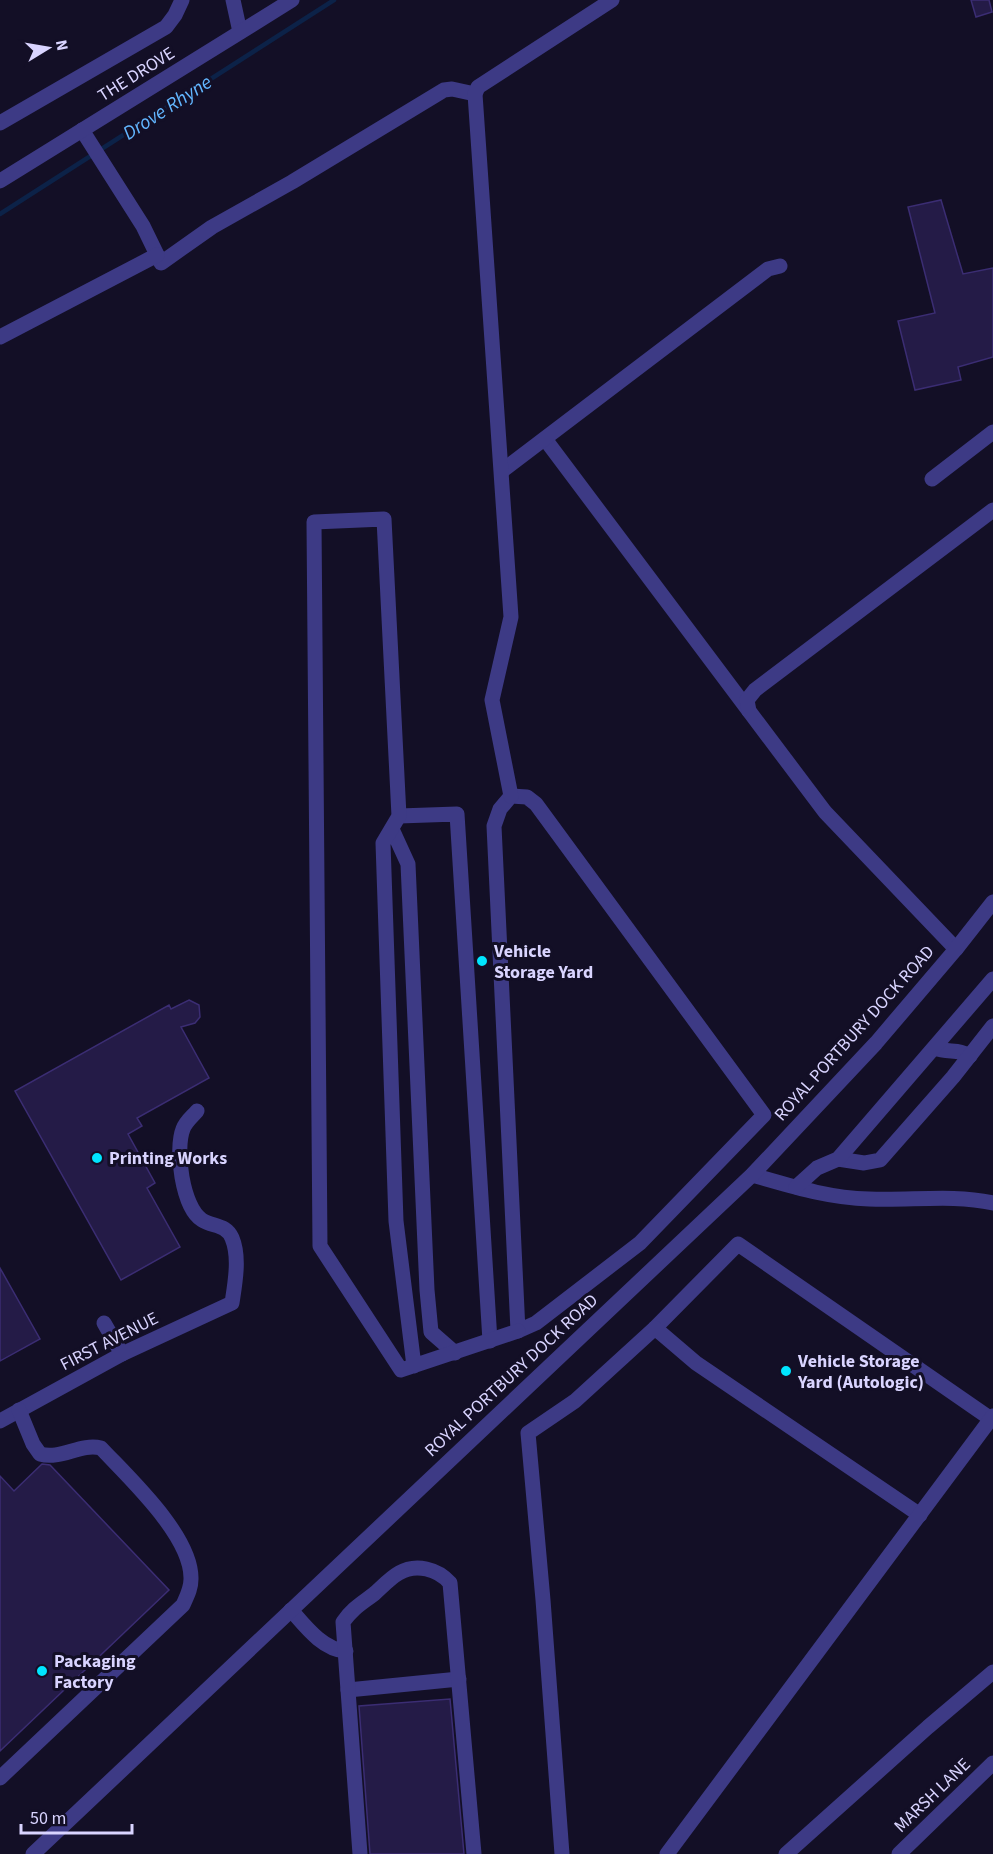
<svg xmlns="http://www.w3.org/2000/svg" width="993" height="1854" font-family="'Source Sans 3',sans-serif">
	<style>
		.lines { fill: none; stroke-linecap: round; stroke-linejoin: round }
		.stream { stroke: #0c2248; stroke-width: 4.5 }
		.building { fill: #241b47; stroke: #3b2d73; stroke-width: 1.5 }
		.minor { stroke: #3d3a85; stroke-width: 15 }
		.poi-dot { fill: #00e5ff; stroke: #130f26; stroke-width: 2 }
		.labels { text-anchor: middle; stroke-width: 6; stroke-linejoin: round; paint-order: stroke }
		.street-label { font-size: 18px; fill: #d9d4ff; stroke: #130f26 }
		.poi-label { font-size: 18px; font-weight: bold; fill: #d9d4ff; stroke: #130f26; text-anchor: start }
		.water-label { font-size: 20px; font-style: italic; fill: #62b6ff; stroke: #130f26 }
	</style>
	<rect width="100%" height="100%" fill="#130f26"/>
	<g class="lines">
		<path class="stream" d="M0,214L334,0"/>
	</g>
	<g class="building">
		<path d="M971,0H989L992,12L976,17Z"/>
		<path d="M941,200L963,274L993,268V357L958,367L961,380L915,390L898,321L935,313L908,207Z"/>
		<path d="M189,1000L199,1005L200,1017L195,1023L181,1027L209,1078L137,1118L142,1126L128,1134L155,1183L147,1188L180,1247L121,1280L15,1091L169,1005L171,1009Z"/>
		<path d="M0,1268L40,1339L0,1361Z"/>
		<path d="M42,1464L50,1465L169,1590L0,1751V1476L14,1491Z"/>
		<path d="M450,1699L464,1854H370L359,1706Z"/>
	</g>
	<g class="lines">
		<g class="minor">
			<path d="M233,0L240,32"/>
			<path d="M0,123L166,27L175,15L182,0"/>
			<path d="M82,130L143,226L161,263L212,227L292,182L444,90L452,89L475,94"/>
			<path d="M0,181L292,0"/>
			<path d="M0,337L157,255"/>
			<path d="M545,439L749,711"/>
			<path d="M502,471L768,269L780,266"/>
			<path d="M932,479L993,432"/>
			<path d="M511,796L527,797L536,804L764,1115L640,1243L536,1323L518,1331L494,826L500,809Z"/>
			<path d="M511,796L492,700L511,617L475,94L478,87L612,0"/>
			<path d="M399,816L457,814L490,1341"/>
			<path d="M392,829L408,864L427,1290L431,1332L455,1353"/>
			<path d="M956,949L825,812L749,711L747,700L755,690L993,510"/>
			<path d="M935,1048C947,1053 960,1049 970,1056"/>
			<path d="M838,1159L864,1163L880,1160L953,1077L993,1026"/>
			<path d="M752,1175C791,1186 828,1198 869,1199C909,1201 953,1194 993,1203"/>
			<path d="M796,1187L817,1168L838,1159L993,979"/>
			<path d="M104,1323L122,1354"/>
			<path d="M655,1328L738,1244L991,1419"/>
			<path d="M414,1366L396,1221L383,843L399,816L384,519L314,522L320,1246L401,1370L518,1331"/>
			<path d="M0,1421L122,1354L232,1303C235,1283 240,1257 232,1238C226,1224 213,1227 202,1220C182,1207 175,1149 183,1129C186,1121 192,1117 197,1111"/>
			<path d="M291,1610C305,1626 323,1650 346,1651"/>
			<path d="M348,1690L459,1679"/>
			<path d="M0,1778L183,1605C187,1596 191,1589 191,1579C192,1536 129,1478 101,1448C80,1443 61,1460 40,1454L33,1444L19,1410"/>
			<path d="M33,1854L752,1175L876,1043L956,949L993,902"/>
			<path d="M360,1854L343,1622C353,1608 361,1604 374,1594C382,1587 390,1578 399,1573C416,1563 438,1569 450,1583L474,1854"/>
			<path d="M562,1854L543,1600L528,1433L575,1401L655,1328L696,1363L920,1515"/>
			<path d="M667,1854L993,1416"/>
			<path d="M786,1854L928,1727L993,1672"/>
			<path d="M899,1854L993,1763"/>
		</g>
	</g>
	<g class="poi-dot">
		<circle cx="482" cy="961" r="6"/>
		<circle cx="97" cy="1158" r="6"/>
		<circle cx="786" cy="1371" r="6"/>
		<circle cx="42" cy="1671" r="6"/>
	</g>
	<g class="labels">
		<g class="street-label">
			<text transform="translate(136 74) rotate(-32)" y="6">THE DROVE</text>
			<text transform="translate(854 1033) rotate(-48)" y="6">ROYAL PORTBURY DOCK ROAD</text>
			<text transform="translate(109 1341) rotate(-27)" y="6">FIRST AVENUE</text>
			<text transform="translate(511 1375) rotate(-43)" y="6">ROYAL PORTBURY DOCK ROAD</text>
			<text transform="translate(932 1795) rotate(-44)" y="6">MARSH LANE</text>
		</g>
		<g class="poi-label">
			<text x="494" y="957">Vehicle<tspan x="494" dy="21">Storage Yard</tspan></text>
			<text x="109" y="1164">Printing Works</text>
			<text x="798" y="1367">Vehicle Storage<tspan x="798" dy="21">Yard (Autologic)</tspan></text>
			<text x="54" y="1667">Packaging<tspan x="54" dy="21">Factory</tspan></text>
		</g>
		<g class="water-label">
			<text transform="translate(167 107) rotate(-33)" y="7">Drove Rhyne</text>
		</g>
	</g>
	<g transform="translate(48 48) rotate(79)" stroke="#130f26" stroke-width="4.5" paint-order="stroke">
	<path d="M0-4.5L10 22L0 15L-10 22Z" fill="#d9d4ff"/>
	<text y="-9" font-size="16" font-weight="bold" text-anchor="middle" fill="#d9d4ff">N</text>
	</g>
	<path d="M21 1824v9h111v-9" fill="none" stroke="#d9d4ff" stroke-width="3"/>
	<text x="30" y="1824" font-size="18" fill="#d9d4ff" stroke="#130f26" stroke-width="4.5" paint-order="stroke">50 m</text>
</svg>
